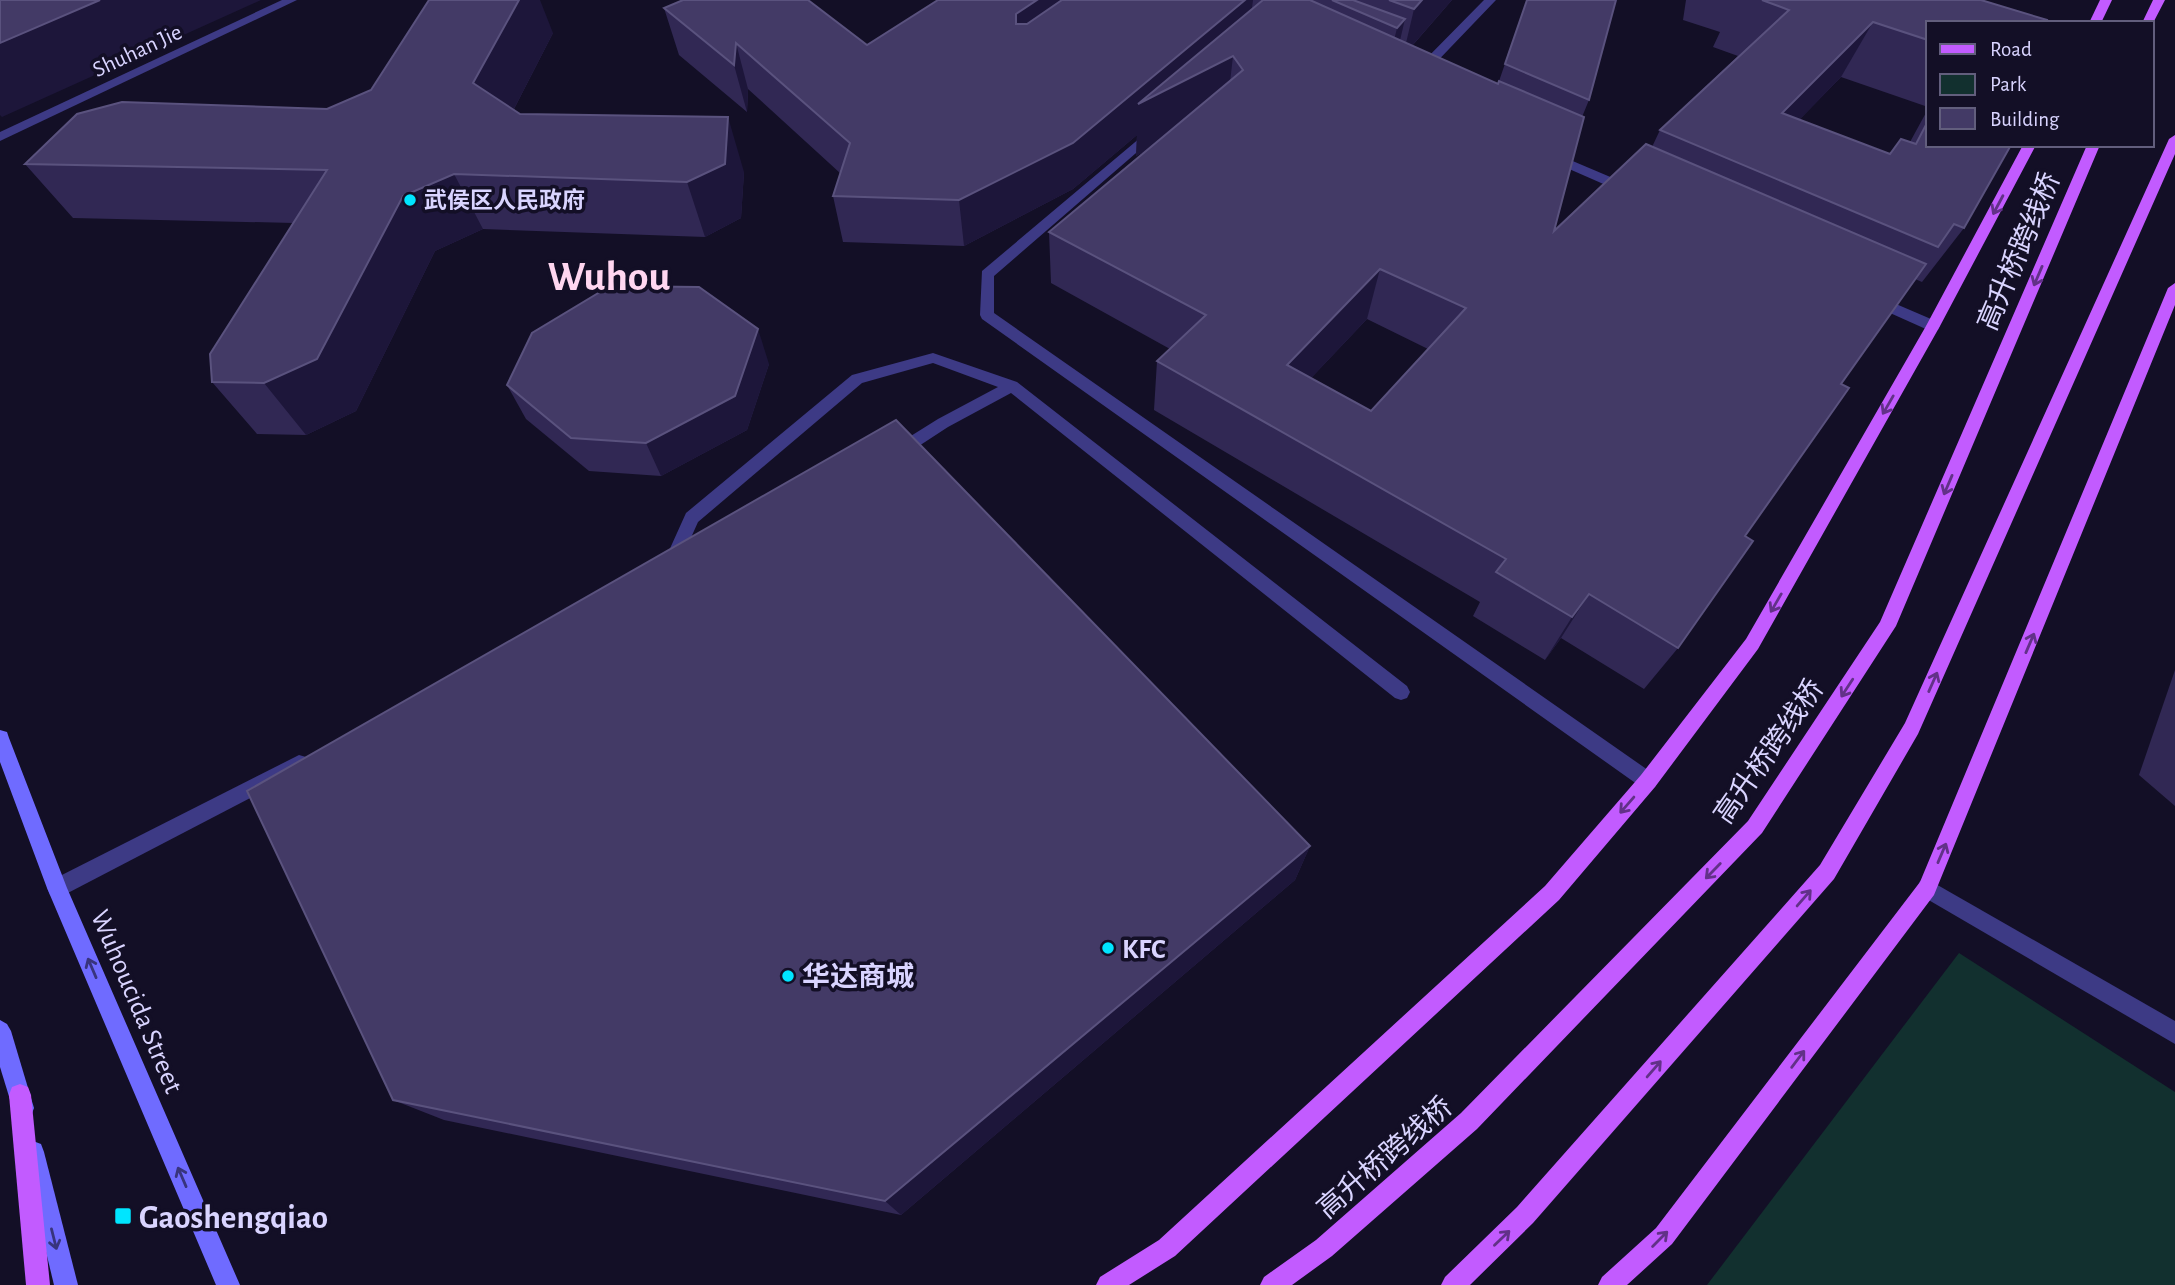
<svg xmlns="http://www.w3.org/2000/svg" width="2175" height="1285" font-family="'Alegreya Sans','Noto Sans SC',sans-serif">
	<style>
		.green { fill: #12302f }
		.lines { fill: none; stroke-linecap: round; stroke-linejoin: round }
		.minor { fill: #3d3a85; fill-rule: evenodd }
		.secondary { fill: #6f6bff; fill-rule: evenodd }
		.primary { fill: #c25bff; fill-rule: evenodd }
		.wall { fill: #312854; fill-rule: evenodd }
		.shaded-wall { fill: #1d163a }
		.building { fill: #433a66; stroke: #5a527e; stroke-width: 2; fill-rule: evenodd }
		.oneway { stroke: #623188 }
		.oneway2 { stroke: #38347d }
		.poi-dot { fill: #00e5ff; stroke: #130f26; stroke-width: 2.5 }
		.labels { text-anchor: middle; stroke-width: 7; stroke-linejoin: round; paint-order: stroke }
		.far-street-label { font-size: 23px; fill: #d9d4ff; stroke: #130f26 }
		.far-poi-label { font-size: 23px; font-weight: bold; fill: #d9d4ff; stroke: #130f26; text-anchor: start }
		.street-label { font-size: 28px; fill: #d9d4ff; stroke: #130f26 }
		.poi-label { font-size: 28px; font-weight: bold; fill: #d9d4ff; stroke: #130f26; text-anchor: start }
		.near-poi-label { font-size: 33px; font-weight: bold; fill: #d9d4ff; stroke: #130f26; text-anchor: start }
		.town-label { font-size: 42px; font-weight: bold; fill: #ffd6f0; stroke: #130f26 }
	</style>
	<rect width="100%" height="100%" fill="#130f26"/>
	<path class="green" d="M1959,953L2175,1092V1285H1707Z"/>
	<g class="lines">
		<g class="minor">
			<path d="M282,0H297L0,141V132Z"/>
			<path d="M1484,0H1496L1426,73L1414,72V66H1419Z"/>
			<path d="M1153,127L1158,128V134L994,276V313L1655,775L1657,781L1655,787L1648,790L1641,787L982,319L980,315L982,271Z"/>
			<path d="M1549,151L1634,187L1636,190L1629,194L1624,193L1544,158L1543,155Z"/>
			<path d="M1875,295L1938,322L1940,326L1938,330H1928L1870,304L1868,300Z"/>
			<path d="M933,353L1017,382L1407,686L1410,692L1407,698L1401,700L1395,698L1011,393L948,427L902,457H890L888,453L890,449L938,419L998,387L933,363L862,383L698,522L677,569H665L663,564L686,513L852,375Z"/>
			<path d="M299,755L306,757L308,763L306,769L64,895L57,897L50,895L47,888L50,881Z"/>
			<path d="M1927,879L2175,1021V1044L1920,895L1917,888L1920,881Z"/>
		</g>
		<g class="secondary">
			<path d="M0,730L7,732L9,738L67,888L240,1285H216L47,888L0,762Z"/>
			<path d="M0,1020L7,1024L11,1031L34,1108L31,1116L23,1119L15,1116L0,1067Z"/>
			<path d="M33,1141L41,1144L44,1152L78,1285H54L22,1152L25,1144Z"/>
		</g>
		<g class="primary">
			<path d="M2100,0H2112L2101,23H2089Z"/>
			<path d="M2153,0H2165L2152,25V23H2142Z"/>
			<path d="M2175,135V154L1918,734L1834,879L1533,1223L1470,1285H1441L1445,1277L1517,1207L1820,865L1905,723L2169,139Z"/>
			<path d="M2023,145H2036L1940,326L1758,649L1655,787L1559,900L1175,1256L1129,1285H1096L1100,1277L1159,1240L1545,886L1641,775L1746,639L1926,326Z"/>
			<path d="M2087,145H2100L1896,626L1762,833L1477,1129L1332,1256L1292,1285H1260L1264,1277L1316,1240L1461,1113L1748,821L1880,622Z"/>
			<path d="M2175,283V305L1934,895L1672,1244L1627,1285H1598L1602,1277L1656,1228L1920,882L2168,288Z"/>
			<path d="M20,1084L28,1087L31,1095L50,1285H26L9,1095L12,1087Z"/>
		</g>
	</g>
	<g class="wall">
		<path d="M1253,0H1452L1412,46L1498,84L1527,0L1589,100L1582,117L1554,231L1652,147L1660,130L1738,56L1713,47L1720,32L1683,20L1686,0H1981L1928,23V107L1841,77L1799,120L1890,154L1910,142L1928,109V145L1964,228L1922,282L1915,279L1841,384L1745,536L1678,648L1644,689L1561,638L1545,660L1473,616L1480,602L1154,410L1157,361L1170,349L1051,283L1049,232L1145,151L1136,156L1137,135L1073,189L964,246L843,242L833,196L840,173L748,89L747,112L679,55L664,8L867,45ZM1367,319L1428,349L1371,411L1311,378Z"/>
		<path d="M553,33L514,109L520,114L744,172L741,218L705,237L483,229L435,251L356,411L306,435L257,434L212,382L294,223L73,218L25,164L327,109L371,90Z"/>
		<path d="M769,364L747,430L661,476L589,471L526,419L507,385Z"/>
		<path d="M2175,670V806L2139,775Z"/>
		<path d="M1310,846L1295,880L901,1215L444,1120L393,1100Z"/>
	</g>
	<g class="shaded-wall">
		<path d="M100,0H261L2,117L0,115V43Z"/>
		<path d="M519,0H540L553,33L499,138L473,83Z"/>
		<path d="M1037,0H1106L1018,61L1016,24V14Z"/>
		<path d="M1245,0H1253L1248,39L1233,56L1227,109L1136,156L1137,135L1073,189L964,246L959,200Z"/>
		<path d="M1422,0H1452L1403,56L1414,9Z"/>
		<path d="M1405,19L1394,66L1386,74L1397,28Z"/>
		<path d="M1873,22L1841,77L1752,168L1782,113Z"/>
		<path d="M736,43L748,89L747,112L734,65Z"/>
		<path d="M728,117L744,172L741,218L705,237L687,182Z"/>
		<path d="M454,174L483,229L435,251L356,411L306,435L264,383L403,196Z"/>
		<path d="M1380,269L1367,319L1277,414L1287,365Z"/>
		<path d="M758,329L769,364L747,430L661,476L646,443Z"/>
		<path d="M1589,594L1561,638L1545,660L1572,617Z"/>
		<path d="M1310,846L1295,880L901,1215L885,1201Z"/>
	</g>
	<g class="building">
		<path d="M0,0H100L0,43Z"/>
		<path d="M429,0H519L473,83L520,114L728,117L725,164L687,182L454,174L403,196L317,359L264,383L212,382L210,354L327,170L25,164L77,114L122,102L327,109L371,90Z"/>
		<path d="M683,0H808L867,45L938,0H1037L1016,14V24H1027L1062,0H1245L1073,143L959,200L833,196L850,143L736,43L734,65L664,8Z"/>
		<path d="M1263,0H1310L1498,84L1499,81L1584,117L1554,231L1646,144L1926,264L1841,384L1849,388L1745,536L1753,541L1678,648L1589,594L1572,617L1496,572L1506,559L1157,361L1206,315L1049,232L1243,70L1233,56L1138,104ZM1380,269L1466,308L1371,411L1287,365Z"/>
		<path d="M1332,0H1353L1405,19L1397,28Z"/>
		<path d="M1389,0H1422L1414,9Z"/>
		<path d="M1527,0H1616L1589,100L1505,64Z"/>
		<path d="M1762,0H1981L2047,20L2046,23H1928V40L1873,22L1782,113L1890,154L1901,139L1916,144L1928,121V145H2011L1964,228L1954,224L1938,247L1660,130L1789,10Z"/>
		<path d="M610,286L699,287L758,329L735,396L646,443L571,438L507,385L532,333Z"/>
		<path d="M896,420L1310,846L885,1201L393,1100L247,791Z"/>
	</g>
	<defs><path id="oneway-shaft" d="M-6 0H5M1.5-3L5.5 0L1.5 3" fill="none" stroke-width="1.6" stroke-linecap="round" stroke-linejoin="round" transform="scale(1.75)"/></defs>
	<g class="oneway">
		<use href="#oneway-shaft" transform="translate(1998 205) rotate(118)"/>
		<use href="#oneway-shaft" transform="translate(2038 276) rotate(113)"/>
		<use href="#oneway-shaft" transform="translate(1888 405) rotate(120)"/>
		<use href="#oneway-shaft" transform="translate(1948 485) rotate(113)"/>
		<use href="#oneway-shaft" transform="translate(1776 603) rotate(120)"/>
		<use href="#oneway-shaft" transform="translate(2030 643) rotate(-67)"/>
		<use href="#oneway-shaft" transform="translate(1933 682) rotate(-66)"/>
		<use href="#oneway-shaft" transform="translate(1847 688) rotate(123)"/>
		<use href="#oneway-shaft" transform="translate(1627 805) rotate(131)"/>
		<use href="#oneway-shaft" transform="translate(1942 853) rotate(-67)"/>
		<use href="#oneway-shaft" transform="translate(1713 871) rotate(134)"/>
		<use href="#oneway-shaft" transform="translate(1804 898) rotate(-49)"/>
		<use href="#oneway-shaft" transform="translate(1798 1059) rotate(-53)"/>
		<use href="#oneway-shaft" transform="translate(1654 1069) rotate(-49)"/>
		<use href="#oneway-shaft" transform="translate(1502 1238) rotate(-44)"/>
		<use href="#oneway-shaft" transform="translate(1660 1239) rotate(-45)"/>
	</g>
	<g class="oneway2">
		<use href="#oneway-shaft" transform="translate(92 968) rotate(-113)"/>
		<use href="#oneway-shaft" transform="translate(182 1177) rotate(-113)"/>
		<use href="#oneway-shaft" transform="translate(54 1239) rotate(76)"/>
	</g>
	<g class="poi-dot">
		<circle cx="410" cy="200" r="7"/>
		<circle cx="1108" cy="948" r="7"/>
		<circle cx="788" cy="976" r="7"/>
		<rect x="114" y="1207" width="18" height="18" rx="3.5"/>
	</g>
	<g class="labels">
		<g class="far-street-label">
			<text transform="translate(137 50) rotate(-25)" y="8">Shuhan Jie</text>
		</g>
		<g class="far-poi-label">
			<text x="424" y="208">武侯区人民政府</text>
		</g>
		<g class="street-label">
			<text transform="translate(2018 251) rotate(-67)" y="10">高升桥跨线桥</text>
			<text transform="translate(1768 751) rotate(-55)" y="10">高升桥跨线桥</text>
			<text transform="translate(138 1001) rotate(67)" y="10">Wuhoucida Street</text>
			<text transform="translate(1384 1157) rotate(-41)" y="10">高升桥跨线桥</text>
		</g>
		<g class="poi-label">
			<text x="1122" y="958">KFC</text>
			<text x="802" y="986">华达商城</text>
		</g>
		<g class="near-poi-label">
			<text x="139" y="1228">Gaoshengqiao</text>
		</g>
		<g class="town-label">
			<text x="609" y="290">Wuhou</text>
		</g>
	</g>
	<rect x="1926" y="21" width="228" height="126" fill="#130f26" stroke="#625e7d" stroke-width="2"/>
	<rect x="1940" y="44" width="35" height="10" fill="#c25bff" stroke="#625e7d" stroke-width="2"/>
	<text x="1990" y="56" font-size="21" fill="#d9d4ff">Road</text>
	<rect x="1940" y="74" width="35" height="21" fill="#12302f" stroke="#625e7d" stroke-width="2"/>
	<text x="1990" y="91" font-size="21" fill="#d9d4ff">Park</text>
	<rect x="1940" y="108" width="35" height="21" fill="#433a66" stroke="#625e7d" stroke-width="2"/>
	<text x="1990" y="126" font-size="21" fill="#d9d4ff">Building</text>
</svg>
